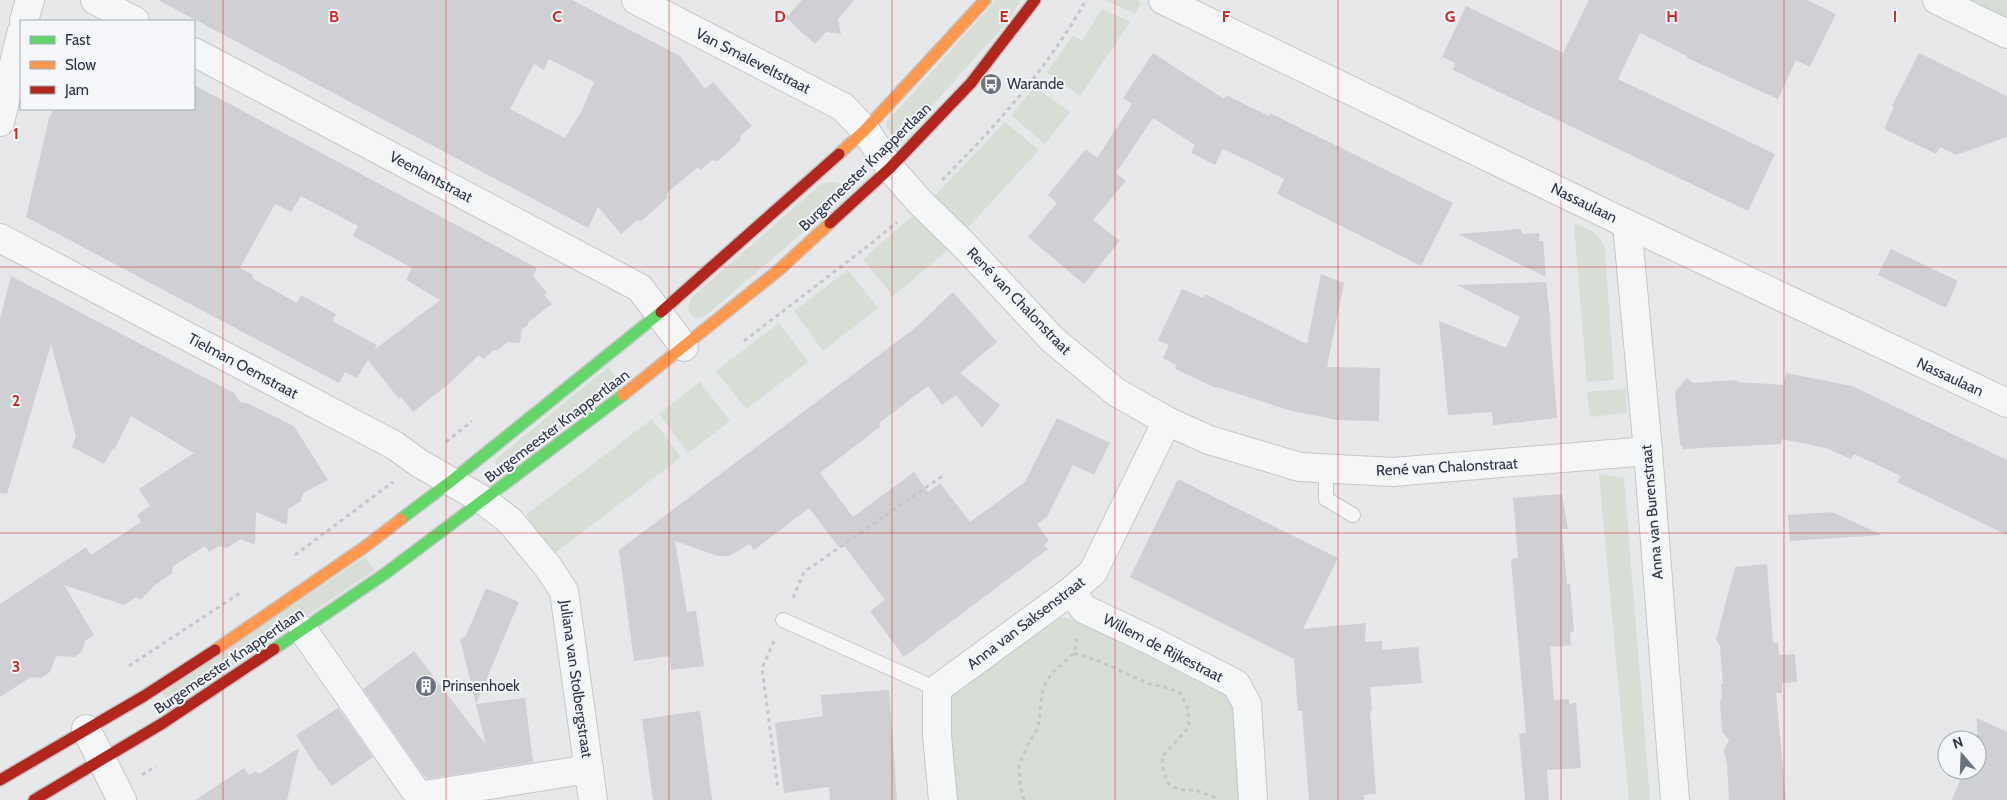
<svg xmlns="http://www.w3.org/2000/svg" width="2007" height="800" font-family="Cabin,sans-serif">
	<style>
		.green { fill: #d6ded6 }
		.building { fill: #ced0d3; fill-rule: evenodd }
		.lines { fill: none; stroke-linecap: round; stroke-linejoin: round }
		.lane-casing { stroke: #c4c6c8; stroke-width: 16 }
		.street-casing { stroke: #c4c6c8; stroke-width: 30 }
		.fast-casing { stroke: #c4c6c8; stroke-width: 14 }
		.slow-casing { stroke: #c4c6c8; stroke-width: 14 }
		.jam-casing { stroke: #c4c6c8; stroke-width: 14 }
		.path { stroke: #c5c6ca; stroke-width: 3; stroke-dasharray: 4 4; stroke-linecap: butt }
		.lane { stroke: #f5f6f7; stroke-width: 14 }
		.street { stroke: #f5f6f7; stroke-width: 28 }
		.fast { stroke: #63d668; stroke-width: 11 }
		.slow { stroke: #ff974d; stroke-width: 11 }
		.jam { stroke: #b3261e; stroke-width: 11 }
		.grid { fill: none; stroke: #d62828; stroke-width: 1; stroke-opacity: 0.55 }
		.labels { text-anchor: middle; stroke-width: 4; stroke-linejoin: round; paint-order: stroke }
		.street-label { font-size: 15px; fill: #2b3445; stroke: #f4f6f9 }
		.poi-label { font-size: 15px; fill: #2b3445; stroke: #f4f6f9; text-anchor: start }
		.grid-label { font-size: 16px; text-anchor: middle; font-weight: bold; fill: #d62828; stroke: #f4f6f9; stroke-width: 4; stroke-linejoin: round; paint-order: stroke }
	</style>
	<rect width="100%" height="100%" fill="#e6e8ea"/>
	<g class="green">
		<path d="M996,0H1021L1008,21L904,137C895,137 888,133 886,123Z"/>
		<path d="M1105,0H1137L1141,2L1135,14Z"/>
		<path d="M1955,0H2007V25Z"/>
		<path d="M1102,9L1130,22L1080,96L1047,72L1073,35L1082,41Z"/>
		<path d="M1035,87L1070,112L1045,144L1011,115Z"/>
		<path d="M1005,122L1039,150L965,231L933,198Z"/>
		<path d="M829,182C838,182 846,184 849,193L705,316L697,318L691,315L688,307L692,297L821,184Z"/>
		<path d="M915,214L949,249L893,296L863,259Z"/>
		<path d="M1577,224C1590,230 1601,235 1605,249L1614,380L1587,382L1574,225Z"/>
		<path d="M848,270L878,308L823,351L794,311Z"/>
		<path d="M779,323L808,362L746,409L716,371Z"/>
		<path d="M608,367L622,386L501,472L495,463L496,459Z"/>
		<path d="M700,382L730,421L688,453L659,414Z"/>
		<path d="M1626,389L1627,413L1590,417L1587,392Z"/>
		<path d="M652,419L681,457L552,555L528,524L527,514Z"/>
		<path d="M1599,474L1624,478L1650,800H1629Z"/>
		<path d="M365,557L375,570L171,707L162,693Z"/>
		<path d="M1060,617L1073,619L1223,689L1232,701L1234,709L1241,800H955L948,707L950,696L954,692L1054,619Z"/>
	</g>
	<g class="building">
		<path d="M158,0H572L680,56L705,89L713,82L752,126L741,135L740,141L718,161L712,160L701,170L698,167L667,193V198L654,210L641,221L637,220L621,234L598,207L588,228ZM549,59L594,82L581,112L565,138L510,109L534,64L544,70Z"/>
		<path d="M802,0H854L838,19L841,34L826,32L815,44L786,18Z"/>
		<path d="M1589,0H1807L1836,14L1810,67L1796,60L1778,99L1687,58V56L1640,33L1618,79L1775,154L1748,211L1453,70L1455,63L1442,57L1466,6L1563,53Z"/>
		<path d="M1153,53L1224,99L1226,95L1269,116L1270,113L1453,203L1421,266L1277,194L1284,179L1255,164L1223,149L1215,165L1191,153L1195,145L1153,118L1116,173L1126,181L1093,220L1120,241L1084,284L1028,237L1057,203L1048,195L1086,149L1097,158L1132,104L1123,98Z"/>
		<path d="M1919,53L2007,96V137L1956,155L1940,147L1936,154L1884,129L1894,107L1892,106Z"/>
		<path d="M194,85L537,268L533,276L547,293L544,295L552,304L527,323L529,324L522,329L520,343L508,342L498,350H494L483,359L479,355L451,382L413,412L401,397L399,399L368,360L357,378L345,372L339,383L26,217L49,118L54,109H194ZM301,196L358,226L353,236L412,268L406,280L440,300L374,350L377,345L332,321L336,314L301,295L297,303L252,278L253,275L240,268L275,204L291,212Z"/>
		<path d="M1521,229L1522,234L1539,233V241H1543L1546,277L1458,234Z"/>
		<path d="M1891,249L1958,281L1946,308L1878,275Z"/>
		<path d="M1321,274L1344,283L1327,367L1380,368L1379,421L1337,420L1288,410L1217,387L1216,388L1175,369L1176,365L1163,358L1169,345L1158,340L1182,289L1203,298L1205,294L1307,344Z"/>
		<path d="M11,276L234,393L240,402L247,403L294,426L328,480L303,493L301,501L288,509L287,525L256,512L255,545L241,539L227,548L219,546L209,552L205,546L173,566L172,573L154,586L141,600L136,597L124,605L64,585L94,635L85,641L82,652L74,657L56,656L50,672L41,678L31,677L0,697V604L86,547L91,555L141,522L137,515L150,506L139,489L194,453L131,416L114,450L113,448L104,464L72,447L76,436L51,344L7,494L0,493V319Z"/>
		<path d="M1546,282L1551,326H1550L1557,418L1493,425L1492,412L1448,415L1439,321L1506,348L1520,317L1457,285Z"/>
		<path d="M953,292L997,342L960,373L1000,405L982,428L956,395L942,405L928,386L879,423L881,426L820,473L853,517L914,472L928,492L940,483L970,522L1025,482L1057,418L1110,443L1094,475L1073,465L1047,517L1037,524L1049,541L1044,545L1048,549L904,657L870,611L885,600L842,543L838,546L809,508L754,550L750,544L729,556H718L675,541L687,612L696,611L704,666L671,670L670,656L634,661L619,550L915,328Z"/>
		<path d="M1786,373L1852,386L2007,460V535L1897,482L1901,476L1854,454L1851,459L1826,448L1782,439L1781,444L1682,449V445H1680L1675,392L1687,378L1693,383L1737,380V382L1783,385Z"/>
		<path d="M1178,479L1338,558L1303,629L1366,623L1365,642L1382,641V650L1418,647L1422,683L1370,687L1372,711H1370L1376,794L1364,795V800H1309L1302,711H1298L1294,659L1130,577Z"/>
		<path d="M1562,494L1568,529H1562L1567,584H1570L1574,632H1570L1571,645L1550,647L1554,700L1569,699V704L1576,703L1581,768L1547,770L1549,800H1525L1519,734L1526,733L1511,559L1518,558L1513,498Z"/>
		<path d="M1832,512L1882,535L1790,541L1788,515Z"/>
		<path d="M1767,564L1773,643H1778L1779,655L1795,654L1797,682L1782,683V693H1776L1786,800H1729L1727,764L1724,751L1729,740L1722,731L1720,701L1722,698L1721,684H1723L1720,646L1716,640L1735,567Z"/>
		<path d="M486,588L519,602L476,704L525,698L533,762L428,779L424,776L363,689L414,651L486,745L460,639L466,636Z"/>
		<path d="M889,690L897,800H830L829,787L784,793L775,723L823,716L821,695Z"/>
		<path d="M338,708L373,757L332,786L320,770L319,771L296,735Z"/>
		<path d="M700,711L712,800H653L642,719Z"/>
		<path d="M1977,718L2007,732V800H1952L1964,770H1977Z"/>
		<path d="M299,748L287,800H195L244,768L249,775L256,771L259,774Z"/>
	</g>
	<g class="lines">
		<g class="lane-casing">
			<g id="lane">
				<path d="M1326,468V499L1353,515"/>
				<path d="M783,620L937,689"/>
			</g>
		</g>
		<g class="street-casing">
			<g id="street">
				<path d="M95,0L135,21"/>
				<path d="M636,0L843,107L865,130L890,168L920,202L964,245L1053,340L1116,392L1167,421L1209,440L1300,467L1393,472L1648,451"/>
				<path d="M1163,0L1627,224L2007,403"/>
				<path d="M1937,0L2007,34"/>
				<path d="M24,21L30,0"/>
				<path d="M194,52L640,288L684,347"/>
				<path d="M0,122L21,34"/>
				<path d="M1627,224L1648,451L1675,800"/>
				<path d="M0,238L394,445L419,463L483,500L510,521L548,567L564,591L593,800"/>
				<path d="M1071,591L1084,609L1152,641L1236,684L1247,704L1253,800"/>
				<path d="M303,630L419,796L589,769"/>
				<path d="M86,729L122,800"/>
				<path d="M943,800L937,735V689L1071,591L1093,572L1167,421"/>
			</g>
		</g>
		<g class="fast-casing">
			<g id="fast">
				<path d="M401,519L450,482L661,312"/>
				<path d="M274,649L386,573L623,395"/>
			</g>
		</g>
		<g class="slow-casing">
			<g id="slow">
				<path d="M839,154L865,130L985,0"/>
				<path d="M623,395L780,269L830,223"/>
				<path d="M215,650L366,546L401,519"/>
			</g>
		</g>
		<g class="jam-casing">
			<g id="jam">
				<path d="M830,223L890,168L971,83L1035,0"/>
				<path d="M661,312L839,154"/>
				<path d="M0,780L144,696L215,650"/>
				<path d="M34,800L163,723L274,649"/>
			</g>
		</g>
		<g class="path">
			<path d="M942,180C996,126 1048,68 1086,0"/>
			<path d="M744,341L873,242L897,222"/>
			<path d="M446,442L472,421"/>
			<path d="M295,555L393,482"/>
			<path d="M793,598L804,572L944,475"/>
			<path d="M774,641L762,668L778,789"/>
			<path d="M1074,653L1099,661L1149,684L1169,688L1180,693L1188,709L1189,727L1162,757L1163,770L1168,783L1179,790H1196L1214,797L1215,800"/>
			<path d="M129,666L243,591"/>
			<path d="M142,775L156,766"/>
			<path d="M1024,800L1020,785L1019,765L1028,744L1038,728L1043,688L1052,673L1074,653L1077,639"/>
		</g>
		<use href="#lane" class="lane"/>
		<use href="#street" class="street"/>
		<use href="#fast" class="fast"/>
		<use href="#slow" class="slow"/>
		<use href="#jam" class="jam"/>
	</g>
	<path class="grid" d="M223,0V800M446,0V800M669,0V800M892,0V800M1115,0V800M1338,0V800M1561,0V800M1784,0V800M0,267H2007M0,533H2007"/>
	<defs>
		<g id="bus-disc" transform="scale(1.125)"><circle r="9.5" fill="#6c737f" stroke="#f4f6f9"/><path d="M-5-6H5V4H4V6H2V4H-2V6H-4V4H-5ZM-3.5-4V0h7V-4ZM-3.5 1.2v1.5H-2V1.2ZM2 1.2v1.5H3.5V1.2Z" fill="#fff"/></g>
		<g id="building-disc" transform="scale(1.125)"><circle r="9.5" fill="#6c737f" stroke="#f4f6f9"/><path d="M-4-6H4V6H1V3H-1V6H-4ZM-2.5-4.3h1.7v1.8h-1.7ZM.8-4.3h1.7v1.8H.8ZM-2.5-1h1.7V.8h-1.7ZM.8-1h1.7V.8H.8Z" fill="#fff"/></g>
	</defs>
	<g fill-rule="evenodd">
		<use href="#bus-disc" x="991" y="84"/>
		<use href="#building-disc" x="426" y="686"/>
	</g>
	<g class="labels">
		<g class="street-label">
			<text transform="translate(753 61) rotate(27)" y="5">Van Smaleveltstraat</text>
			<text transform="translate(865 167) rotate(-44)" y="5">Burgemeester Knappertlaan</text>
			<text transform="translate(431 177) rotate(28)" y="5">Veenlantstraat</text>
			<text transform="translate(1584 203) rotate(26)" y="5">Nassaulaan</text>
			<text transform="translate(1019 301) rotate(46)" y="5">René van Chalonstraat</text>
			<text transform="translate(243 366) rotate(28)" y="5">Tielman Oemstraat</text>
			<text transform="translate(1950 377) rotate(25)" y="5">Nassaulaan</text>
			<text transform="translate(557 426) rotate(-37)" y="5">Burgemeester Knappertlaan</text>
			<text transform="translate(1447 467) rotate(-3)" y="5">René van Chalonstraat</text>
			<text transform="translate(1652 512) rotate(-95)" y="5">Anna van Burenstraat</text>
			<text transform="translate(1026 623) rotate(-37)" y="5">Anna van Saksenstraat</text>
			<text transform="translate(1163 648) rotate(27)" y="5">Willem de Rijkestraat</text>
			<text transform="translate(229 661) rotate(-34)" y="5">Burgemeester Knappertlaan</text>
			<text transform="translate(576 679) rotate(82)" y="5">Juliana van Stolbergstraat</text>
		</g>
		<g class="poi-label">
			<text x="1007" y="89">Warande</text>
			<text x="442" y="691">Prinsenhoek</text>
		</g>
	</g>
	<g class="grid-label">
		<text x="334" y="22">B</text>
		<text x="557" y="22">C</text>
		<text x="780" y="22">D</text>
		<text x="1004" y="22">E</text>
		<text x="1226" y="22">F</text>
		<text x="1450" y="22">G</text>
		<text x="1672" y="22">H</text>
		<text x="1895" y="22">I</text>
		<text x="16" y="139">1</text>
		<text x="16" y="406">2</text>
		<text x="16" y="672">3</text>
	</g>
	<rect x="20" y="20" width="175" height="90" fill="#f4f6f9" stroke="#a4a8b1"/>
	<rect x="30" y="36" width="25" height="8" fill="#63d668" stroke="#a4a8b1"/>
	<text x="65" y="45" font-size="15" fill="#2b3445">Fast</text>
	<rect x="30" y="61" width="25" height="8" fill="#ff974d" stroke="#a4a8b1"/>
	<text x="65" y="70" font-size="15" fill="#2b3445">Slow</text>
	<rect x="30" y="86" width="25" height="8" fill="#b3261e" stroke="#a4a8b1"/>
	<text x="65" y="95" font-size="15" fill="#2b3445">Jam</text>
	<g transform="translate(1962 755) rotate(341)"><circle r="24" fill="#f4f6f9" stroke="#a4a8b1"/>
	<path d="M0-4L9 19L0 12L-9 19Z" fill="#6c737f"/>
	<text y="-8" font-size="14" font-weight="bold" text-anchor="middle" fill="#2b3445">N</text>
	</g>
</svg>
